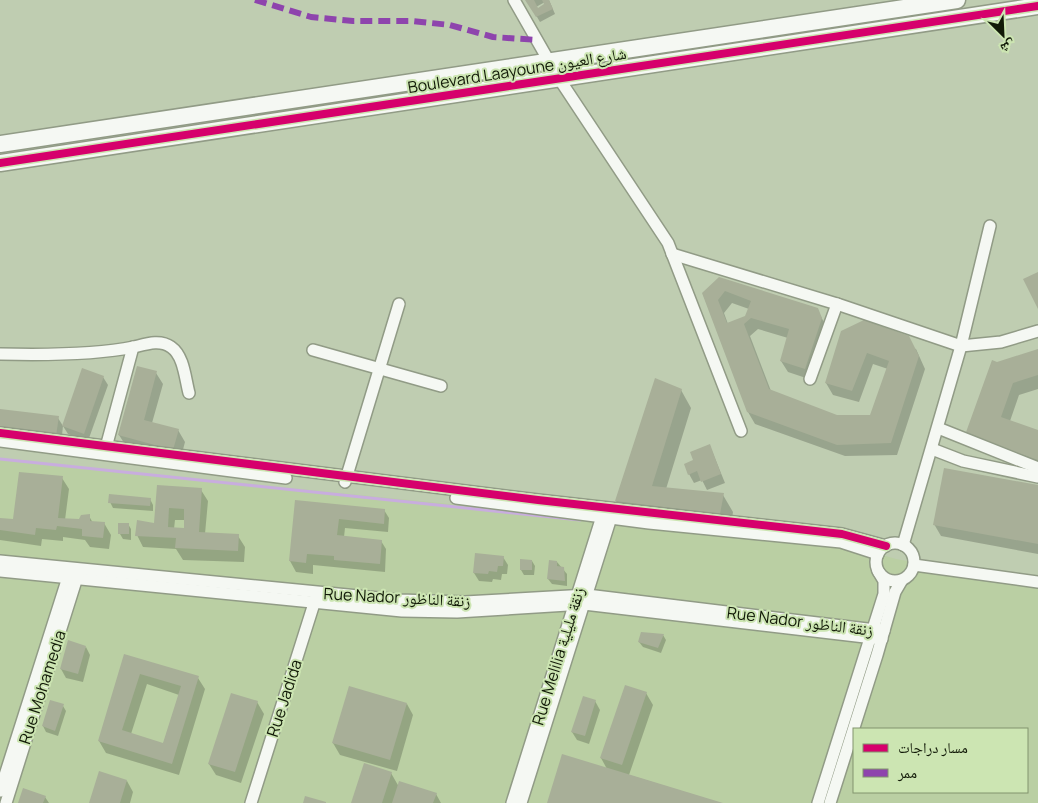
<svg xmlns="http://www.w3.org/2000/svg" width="1038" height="803" font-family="Manrope,'Noto Naskh Arabic',sans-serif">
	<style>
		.built { fill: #bacfa3; fill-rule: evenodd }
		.shadow { fill: #0003; fill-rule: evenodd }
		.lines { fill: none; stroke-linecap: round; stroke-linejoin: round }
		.stream { stroke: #c8adde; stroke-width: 3 }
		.building { fill: #a8af98; fill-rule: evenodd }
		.street-casing { stroke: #919b86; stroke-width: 14 }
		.secondary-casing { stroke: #919b86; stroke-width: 19 }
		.street { stroke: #f5f8f3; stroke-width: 11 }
		.secondary { stroke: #f5f8f3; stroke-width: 16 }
		.quiet { stroke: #8e44ad; stroke-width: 6; stroke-dasharray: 12 6; stroke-linecap: butt }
		.cycleway-casing { stroke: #cce5b2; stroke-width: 11 }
		.cycleway { stroke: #d6006c; stroke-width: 8 }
		.labels { text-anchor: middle; stroke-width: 4; stroke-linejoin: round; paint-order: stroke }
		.street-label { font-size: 16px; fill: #121a08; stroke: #cce5b2 }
	</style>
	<rect width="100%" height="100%" fill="#bfcdb1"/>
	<path class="built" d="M0,459L840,543L896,559L1038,584V803H0ZM854,729H1027V792H854Z"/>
	<g class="shadow">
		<path d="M527,0H549L555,14L540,22ZM545,2L546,4L538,9L536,7Z"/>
		<path d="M720,279L817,309L828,330L812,380L788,372L781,361L788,338L758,329L750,336L771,391L837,416L871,417L888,369L873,364L859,402L833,395L826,383L842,332L916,349L925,369L897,455L845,456L755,424L748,412L703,294ZM732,303L749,309L746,317L728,324L724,313Z"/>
		<path d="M1038,350V389L1019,395L1010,421L1038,431V469L973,446L997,363Z"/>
		<path d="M156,373L163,384L152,423L178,430L185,442L180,461L126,446L119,435Z"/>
		<path d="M103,377L108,385L88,441L68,434L63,426Z"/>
		<path d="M681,390L691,408L666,489L723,495L733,512L730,531L626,518L616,501Z"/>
		<path d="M0,410L58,418L63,426L61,444Z"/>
		<path d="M710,446L725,483L707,490L702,480L694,483L689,474L695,461Z"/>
		<path d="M62,478L69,489L65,520H80L89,516L93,523H104L111,535L109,549L90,547L85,540L63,537V541L42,539L41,546L0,540V519L14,521Z"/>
		<path d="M158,487L201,490L208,501L205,534L238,536L245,547L244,562L183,560L176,549L143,547L137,535L155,524ZM175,520H185V529H174Z"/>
		<path d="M1038,487V554L941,536L934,524Z"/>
		<path d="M150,499L153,505V511L113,508L110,502Z"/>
		<path d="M296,502L384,510L389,518L388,532L345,528L344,537L381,541L386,549L385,572L313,565V574L296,572L290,561Z"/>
		<path d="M120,524H128L131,529V540L123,539L120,534Z"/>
		<path d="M503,557L508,565L507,574H502L501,580L493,579L492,582L479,581L474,573Z"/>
		<path d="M532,561L535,566L534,575H524L521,570Z"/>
		<path d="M557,562L567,574V586L552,584L548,579Z"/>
		<path d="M663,635L666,640L661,653L643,647L639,642Z"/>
		<path d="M86,647L90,655L83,682L66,678L61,669Z"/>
		<path d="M125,655L198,678L205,689L179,775L106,753L99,741ZM147,684L179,695L163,745L131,734Z"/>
		<path d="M646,693L653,705L629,775L720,803H548L607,769L601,758Z"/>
		<path d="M595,701L600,710L589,744L577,740L572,732Z"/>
		<path d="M257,702L264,714L241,783L216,775L209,764Z"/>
		<path d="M407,704L413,715L397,771L340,755L333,743Z"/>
		<path d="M63,706L66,711L58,736L46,732L43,726Z"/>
		<path d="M391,773L399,787L436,794L441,803H353Z"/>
		<path d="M127,781L133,792L130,803H90Z"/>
		<path d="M45,797L49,803H20Z"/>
	</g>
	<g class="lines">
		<path class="stream" d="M0,459L580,520"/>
	</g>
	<g class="building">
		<path d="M525,0H534L538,8L544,4L542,0H549L553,9L536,17Z"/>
		<path d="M1038,272V309L1023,279Z"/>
		<path d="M719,277L818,308L822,318L805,369L780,361L789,329L751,318L744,324L769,389L837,415H870L889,361L867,353L852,391L825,383L841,331L864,320L909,336L919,356L891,443L837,445L747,412L702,293ZM725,291L751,301L745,316L727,323L718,300Z"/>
		<path d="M1038,349V375L1013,383L1001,417L1038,430V460L965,435L992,360L997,362Z"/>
		<path d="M137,366L157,371L144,420L179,429L173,450L118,435Z"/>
		<path d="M82,368L104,376L84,434L62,426Z"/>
		<path d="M655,378L682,389L652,486L724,493L720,514L615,501Z"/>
		<path d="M0,409L59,416L56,436L0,429Z"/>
		<path d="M710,444L721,474L701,482L697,471L688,475L684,464L693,460L690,452Z"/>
		<path d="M944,468L1038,485V544L933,525Z"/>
		<path d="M19,472L63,476L58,518L79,519L81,515L90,514V521L105,522L103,538L82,536V529L57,526L56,530L36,528L35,535L0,530V518L13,519Z"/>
		<path d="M157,485L202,488L199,532L239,534L238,551L175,548L176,538L135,536L137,520L154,523ZM169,508L184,509V528L168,527Z"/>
		<path d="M109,494L151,498L150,506L108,503Z"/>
		<path d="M295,500L385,509L384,524L339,519L337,535L382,540L380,564L334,560V556L307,554L306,563L289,561Z"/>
		<rect x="118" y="523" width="11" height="11"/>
		<path d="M475,553L504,556L503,566H498L497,572L489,571L488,574L473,573Z"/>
		<path d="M520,559L532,560V570H520Z"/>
		<path d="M549,560L557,561V566L564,567L565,581L547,579Z"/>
		<path d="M641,632L664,634L658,648L638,642Z"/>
		<path d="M68,640L86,646L78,674L60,669Z"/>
		<path d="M124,654L199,676L172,764L98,741ZM140,674L181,686L163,743L122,730Z"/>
		<path d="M625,685L647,692L622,765L600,758Z"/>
		<path d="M349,686L407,703L390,760L332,743Z"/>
		<path d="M231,693L258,701L235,772L208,764Z"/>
		<path d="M583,696L596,700L585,736L571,732Z"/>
		<path d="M50,700L64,704L55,731L42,726Z"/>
		<path d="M562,754L723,803H547Z"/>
		<path d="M364,763L392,772L382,803H351Z"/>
		<path d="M99,771L127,780L120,803H89Z"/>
		<path d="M399,781L437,793L433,803H392Z"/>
		<path d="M23,788L46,796L43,803H18Z"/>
		<path d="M305,796L326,802V803H303Z"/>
	</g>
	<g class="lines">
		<g class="street-casing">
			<g id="street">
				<path d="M514,0L558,77L668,243L741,431"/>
				<path d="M672,254L837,304L961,346L1001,342L1038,331"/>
				<path d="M313,350L441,386"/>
				<path d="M0,354C41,355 94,355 134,347C146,344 160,339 171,347C184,356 185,378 189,393"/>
				<path d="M810,379L837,304"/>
				<path d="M938,428L1038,468"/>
				<path d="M0,433L538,500L842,534L886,546"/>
				<path d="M0,441L286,478"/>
				<path d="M932,449L963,461L1038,477"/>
				<path d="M105,451L133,347"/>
				<path d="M345,482L399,304"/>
				<path d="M456,498L649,523L841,542L878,554"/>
				<circle cx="895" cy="562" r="19"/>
				<path d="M903,545L961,346L990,226"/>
				<path d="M0,561L399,600L465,602L587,595L884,631"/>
				<path d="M914,565L1038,582"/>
				<path d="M0,571L402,611L457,612L584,604L882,639"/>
				<path d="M0,791L70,571"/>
				<path d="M6,803L79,571"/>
				<path d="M251,803L317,594"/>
				<path d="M512,803L604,510"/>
				<path d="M521,803L613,511"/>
				<path d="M818,803L884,594V581L878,571"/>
				<path d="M830,803L877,655L895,592L902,580"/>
			</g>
		</g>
		<g class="secondary-casing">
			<g id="secondary">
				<path d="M0,144L957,0"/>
				<path d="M0,163L1038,6"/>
			</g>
		</g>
		<use href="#street" class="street"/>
		<use href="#secondary" class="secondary"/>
		<path class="quiet" d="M255,0L311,17L353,21H412L450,25L493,37L538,40"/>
		<g class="cycleway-casing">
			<g id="cycleway">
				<path d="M0,163L1038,6"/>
				<path d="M0,433L538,500L842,534L886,546"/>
			</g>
		</g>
		<use href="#cycleway" class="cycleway"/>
	</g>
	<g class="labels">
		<g class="street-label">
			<text transform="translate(517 70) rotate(-9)" y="6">Boulevard Laayoune شارع العيون</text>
			<text transform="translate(397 597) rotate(3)" y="6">Rue Nador زنقة الناظور</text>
			<text transform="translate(800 621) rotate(7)" y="6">Rue Nador زنقة الناظور</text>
			<text transform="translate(558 656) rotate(-73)" y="6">Rue Melilia زنقة مليلية</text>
			<text transform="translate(42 687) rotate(-72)" y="6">Rue Mohamedia</text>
			<text transform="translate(284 698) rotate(-72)" y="6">Rue Jadida</text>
		</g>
	</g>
	<rect x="853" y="728" width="175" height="65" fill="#cce5b2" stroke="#82946e"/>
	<rect x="863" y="744" width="25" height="8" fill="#d6006c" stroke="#82946e"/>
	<text x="898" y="753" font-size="15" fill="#121a08">مسار دراجات</text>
	<rect x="863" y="769" width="25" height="8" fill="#8e44ad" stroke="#82946e"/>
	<text x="898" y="778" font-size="15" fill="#121a08">ممر</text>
	<g transform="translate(1003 35) rotate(156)" stroke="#cce5b2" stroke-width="4" paint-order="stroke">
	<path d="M0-4L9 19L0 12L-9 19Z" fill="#121a08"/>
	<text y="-8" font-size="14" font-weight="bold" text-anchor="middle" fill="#121a08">ش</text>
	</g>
</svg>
